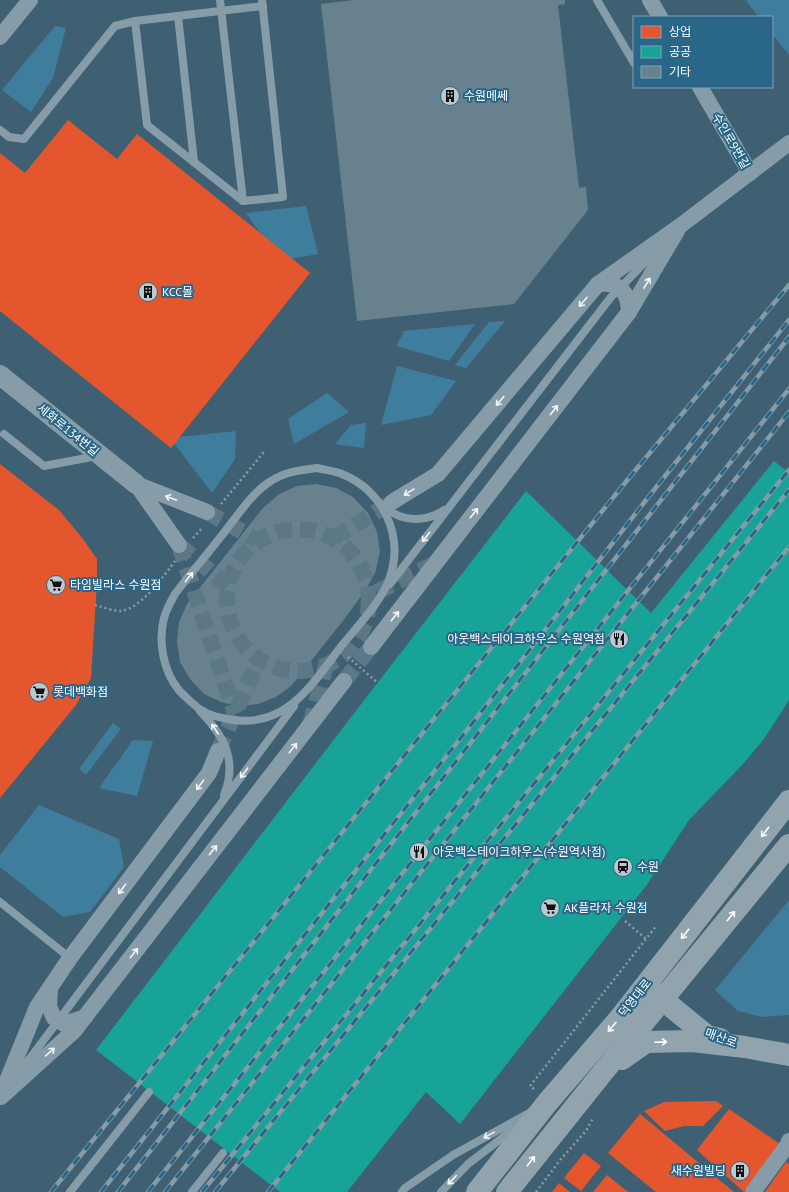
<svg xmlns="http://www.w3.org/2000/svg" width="789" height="1192" font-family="'PT Sans','Noto Sans KR',sans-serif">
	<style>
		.green { fill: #3f7d9c }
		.shops { fill: #e4572e }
		.public { fill: #17a398 }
		.building { fill: #68818e }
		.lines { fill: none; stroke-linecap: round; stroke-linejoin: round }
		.minor-tunnel { stroke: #5c7887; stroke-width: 16; stroke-dasharray: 16 8; stroke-linecap: butt }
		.path { stroke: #869ca8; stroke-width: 2.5; stroke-dasharray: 2 3; stroke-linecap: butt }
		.service { stroke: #869ca8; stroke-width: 8 }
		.minor { stroke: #869ca8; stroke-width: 16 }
		.tertiary { stroke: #869ca8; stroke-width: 20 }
		.primary { stroke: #91a4ae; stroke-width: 22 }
		.rail-casing { stroke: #859ba6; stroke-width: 4.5 }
		.rail { stroke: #2a6687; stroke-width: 3; stroke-dasharray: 9; stroke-linecap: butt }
		.oneway { stroke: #f3f5f6 }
		.oneway2 { stroke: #fff }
		.labels { text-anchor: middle; stroke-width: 4; stroke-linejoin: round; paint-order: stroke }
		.poi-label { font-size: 12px; fill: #fff; stroke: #2a6687; text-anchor: start }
		.street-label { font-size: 12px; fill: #fff; stroke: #2a6687 }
	</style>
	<rect width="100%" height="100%" fill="#3f6072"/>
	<g class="green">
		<path d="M748,0H789V55L772,34V17H759L746,1Z"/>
		<path d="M55,26L66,28L53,78L31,112L2,90Z"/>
		<path d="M306,206L318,254L280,261L246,213Z"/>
		<path d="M505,321L466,368L455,365L489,322Z"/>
		<path d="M475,324L449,361L396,346L404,331Z"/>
		<path d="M397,366L456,381L431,415L381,425Z"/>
		<path d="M327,393L349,412L294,444L288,419Z"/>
		<path d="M366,423L364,448L335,444L351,425Z"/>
		<path d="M236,431L235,459L212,493L170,438Z"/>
		<path d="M113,723L121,729L86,775L79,769Z"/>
		<path d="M133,740L153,741L137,796L99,788Z"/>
		<path d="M39,805L119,839L124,867L90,912L63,917L0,867V855Z"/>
		<path d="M789,900V1015L762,1017L738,1011L715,990Z"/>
	</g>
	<g class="shops">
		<path d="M68,120L117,159L137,134L310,273L171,448L0,311V153L25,173Z"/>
		<path d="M0,464L59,510L83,539L97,559V582L91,678L76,705L0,798Z"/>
		<path d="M716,1101L723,1106L703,1126H684L665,1131L644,1111L664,1102Z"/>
		<path d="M729,1109L780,1144L744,1192L697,1150Z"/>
		<path d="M640,1114L734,1192H656L608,1153Z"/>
		<path d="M584,1153L601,1166L581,1191L564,1178Z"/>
		<path d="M786,1162L789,1164V1192H765Z"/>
		<path d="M607,1175L628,1192H593Z"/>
		<path d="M559,1183L570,1192H552Z"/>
	</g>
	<path class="public" d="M774,461L789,473V700L764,739L743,764L689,820L646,886L460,1124L426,1092L347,1192H280L96,1050L365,699L526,491L651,613Z"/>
	<g class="building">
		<path d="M354,0H565V4L558,5L579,188L586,187L588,210L514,304L357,321L321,4Z"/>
		<path d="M316,484L336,488L353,497L368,513L377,532L380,552L375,573L365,591L342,622L291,686L276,697L258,704L239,706L221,702L204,694L190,679L180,662L177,642L179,622L187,604L263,508L279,494L297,486Z"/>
	</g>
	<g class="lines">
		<g class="minor-tunnel">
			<path d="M207,512L257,540"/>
			<circle cx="298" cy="600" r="71"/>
			<path d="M334,538L392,502"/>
			<path d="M179,545L235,714"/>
			<path d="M179,545L228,586"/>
			<path d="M377,592L436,563"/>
			<path d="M344,681L371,647"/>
			<path d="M310,725L326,665"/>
			<path d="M218,751L259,659"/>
		</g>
		<g class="path">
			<path d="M221,504L264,452"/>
			<path d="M193,538L203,527"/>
			<path d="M95,605C103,607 113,611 120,611C140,610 164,576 175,561"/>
			<path d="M348,657L378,683"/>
			<path d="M625,921L646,939"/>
			<path d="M534,1089L530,1086L657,925"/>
			<path d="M536,1192L561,1159L586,1131L593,1118"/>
		</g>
		<g class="service">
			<path d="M220,0L243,201"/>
			<path d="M597,0L634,63"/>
			<path d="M178,16L194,162"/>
			<path d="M135,21L147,125L243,201L283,197L262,0"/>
			<path d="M0,130L9,137L24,139L115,26L135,21L263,6"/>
			<path d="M4,434L44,466L97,456"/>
			<path d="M317,468C325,470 335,471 342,474C383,491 404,535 390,577C384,598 357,627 343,644C312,684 286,731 227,719C214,717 200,711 191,702C187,698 181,693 178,689C163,670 158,641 164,618C166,611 171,601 175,594C189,575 205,557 219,539C233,522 252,492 271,481C285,472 300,470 317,468Z"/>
			<path d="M381,504C386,507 390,511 395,514C410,522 430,520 444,510"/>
			<path d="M390,584L611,297L657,250"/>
			<path d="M200,711C224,736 238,760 224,795"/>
			<path d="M0,902L70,958"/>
			<path d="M19,1073L294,706"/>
			<path d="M70,1192L149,1092"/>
			<path d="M192,1192L223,1153"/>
			<path d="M402,1192L405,1188L453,1155L531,1112"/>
			<path d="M441,1192L468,1164L520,1124"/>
		</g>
		<g class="minor">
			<path d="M650,0L660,17"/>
			<path d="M0,37L30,0"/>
			<path d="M700,87L750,173"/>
			<path d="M598,284C620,282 628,291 629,312"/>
			<path d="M136,484L207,512"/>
			<path d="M136,484L179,545"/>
			<path d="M392,502L438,474L598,284L680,226L789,143"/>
			<path d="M371,647L629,312L677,231"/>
			<path d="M50,988L49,1006L54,1018L64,1024L85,1017"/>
			<path d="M2,1093L37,1007L70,958L209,773L218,751"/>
			<path d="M1,1097L74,1031L344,681"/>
			<path d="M753,1192L789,1143V1141"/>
		</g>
		<path class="tertiary" d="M0,375L136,484"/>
		<g class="primary">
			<path d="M651,990L707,1036L720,1039"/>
			<path d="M622,1059L646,1042L692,1041L745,1047L789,1055"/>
			<path d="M477,1192L547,1103L620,1018L789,801"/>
			<path d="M507,1192L603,1072L789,845"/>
		</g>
		<g class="rail-casing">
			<g id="rail">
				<path d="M51,1192L629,478L789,285"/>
				<path d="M101,1192L475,720L650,495L789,320"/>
				<path d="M118,1192L789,337"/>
				<path d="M148,1192L789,389"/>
				<path d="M165,1192L789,412"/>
				<path d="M202,1192L789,470"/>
				<path d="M215,1192L789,490"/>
				<path d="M268,1192L789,547"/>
			</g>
		</g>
		<use href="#rail" class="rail"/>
	</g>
	<defs><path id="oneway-shaft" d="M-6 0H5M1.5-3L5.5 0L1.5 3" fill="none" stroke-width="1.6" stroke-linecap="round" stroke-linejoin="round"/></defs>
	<g class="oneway">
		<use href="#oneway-shaft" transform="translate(647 283) rotate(-59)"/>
		<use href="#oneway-shaft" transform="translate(583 302) rotate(130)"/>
		<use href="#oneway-shaft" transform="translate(500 401) rotate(130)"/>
		<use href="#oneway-shaft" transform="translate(554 410) rotate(-52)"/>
		<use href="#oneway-shaft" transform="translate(409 492) rotate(148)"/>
		<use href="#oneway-shaft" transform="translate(171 498) rotate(-159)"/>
		<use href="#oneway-shaft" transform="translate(474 513) rotate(-52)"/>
		<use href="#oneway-shaft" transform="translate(426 537) rotate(128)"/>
		<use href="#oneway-shaft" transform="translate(189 577) rotate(-52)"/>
		<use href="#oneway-shaft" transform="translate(395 616) rotate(-52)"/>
		<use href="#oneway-shaft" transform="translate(215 729) rotate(-123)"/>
		<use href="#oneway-shaft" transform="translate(293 748) rotate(-52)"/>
		<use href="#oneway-shaft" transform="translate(244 773) rotate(127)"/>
		<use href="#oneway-shaft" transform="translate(200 785) rotate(127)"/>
		<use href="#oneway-shaft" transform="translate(213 850) rotate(-52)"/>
		<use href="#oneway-shaft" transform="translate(122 889) rotate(127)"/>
		<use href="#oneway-shaft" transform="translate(134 953) rotate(-52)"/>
		<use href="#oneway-shaft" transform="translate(50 1052) rotate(-42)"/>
		<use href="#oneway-shaft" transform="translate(489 1135) rotate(151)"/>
		<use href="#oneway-shaft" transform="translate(452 1180) rotate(134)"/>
	</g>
	<g class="oneway2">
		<use href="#oneway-shaft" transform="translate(765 832) rotate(128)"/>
		<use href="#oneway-shaft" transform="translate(731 916) rotate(-51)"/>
		<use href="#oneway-shaft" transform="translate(685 934) rotate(128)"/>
		<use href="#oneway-shaft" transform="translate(612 1027) rotate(131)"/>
		<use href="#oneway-shaft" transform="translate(661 1042) rotate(-2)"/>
		<use href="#oneway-shaft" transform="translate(531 1161) rotate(-52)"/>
	</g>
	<defs>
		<g id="building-disc" transform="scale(1)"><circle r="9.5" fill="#bcc7ce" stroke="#2a6687"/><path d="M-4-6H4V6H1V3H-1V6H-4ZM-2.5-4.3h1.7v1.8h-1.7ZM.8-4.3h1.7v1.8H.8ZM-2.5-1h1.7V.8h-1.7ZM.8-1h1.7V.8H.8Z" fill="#111"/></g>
		<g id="supermarket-disc" transform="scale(1)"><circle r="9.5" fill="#bcc7ce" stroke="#2a6687"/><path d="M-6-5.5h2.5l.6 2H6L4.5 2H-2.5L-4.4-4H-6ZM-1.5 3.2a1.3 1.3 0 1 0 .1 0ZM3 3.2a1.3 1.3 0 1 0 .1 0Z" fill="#111"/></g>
		<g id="restaurant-disc" transform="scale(1)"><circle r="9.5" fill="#bcc7ce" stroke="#2a6687"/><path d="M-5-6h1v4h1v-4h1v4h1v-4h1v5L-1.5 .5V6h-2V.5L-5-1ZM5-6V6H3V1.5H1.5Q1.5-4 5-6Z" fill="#111"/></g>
		<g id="station-disc" transform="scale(1)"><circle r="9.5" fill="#bcc7ce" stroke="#2a6687"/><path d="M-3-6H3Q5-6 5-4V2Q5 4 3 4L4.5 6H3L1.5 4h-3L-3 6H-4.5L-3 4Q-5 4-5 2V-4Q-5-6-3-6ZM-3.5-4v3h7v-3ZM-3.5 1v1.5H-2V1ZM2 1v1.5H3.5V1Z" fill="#111"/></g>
	</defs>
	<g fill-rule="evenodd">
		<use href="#building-disc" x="450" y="96"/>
		<use href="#building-disc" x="148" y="292"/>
		<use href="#supermarket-disc" x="56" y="585"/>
		<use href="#restaurant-disc" x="619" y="639"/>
		<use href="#supermarket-disc" x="39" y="692"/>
		<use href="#restaurant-disc" x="419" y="852"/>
		<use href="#station-disc" x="623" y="867"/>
		<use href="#supermarket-disc" x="550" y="908"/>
		<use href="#building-disc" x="740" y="1171"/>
	</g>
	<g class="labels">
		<g class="poi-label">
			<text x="464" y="100">수원메쎄</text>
			<text x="162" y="296">KCC몰</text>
			<text x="70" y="589">타임빌라스 수원점</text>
			<text x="605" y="643" text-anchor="end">아웃백스테이크하우스 수원역점</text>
			<text x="53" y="696">롯데백화점</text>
			<text x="433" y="856">아웃백스테이크하우스(수원역사점)</text>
			<text x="637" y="871">수원</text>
			<text x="564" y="912">AK플라자 수원점</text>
			<text x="726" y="1175" text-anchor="end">새수원빌딩</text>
		</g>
		<g class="street-label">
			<text transform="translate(731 141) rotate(60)" y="4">수인로9번길</text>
			<text transform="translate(68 430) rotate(39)" y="4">세화로134번길</text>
			<text transform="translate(635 998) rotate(-52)" y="4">덕영대로</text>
			<text transform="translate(721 1038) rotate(20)" y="4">매산로</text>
		</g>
	</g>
	<rect x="633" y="16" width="140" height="72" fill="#2a6687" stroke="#7fa3b7"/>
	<rect x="641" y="26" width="20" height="12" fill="#e4572e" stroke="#7fa3b7"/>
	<text x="669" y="36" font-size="12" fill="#ffffff">상업</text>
	<rect x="641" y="46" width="20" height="12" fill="#17a398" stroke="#7fa3b7"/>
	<text x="669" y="56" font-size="12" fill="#ffffff">공공</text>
	<rect x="641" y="66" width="20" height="12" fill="#68818e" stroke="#7fa3b7"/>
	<text x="669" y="76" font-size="12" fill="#ffffff">기타</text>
</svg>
